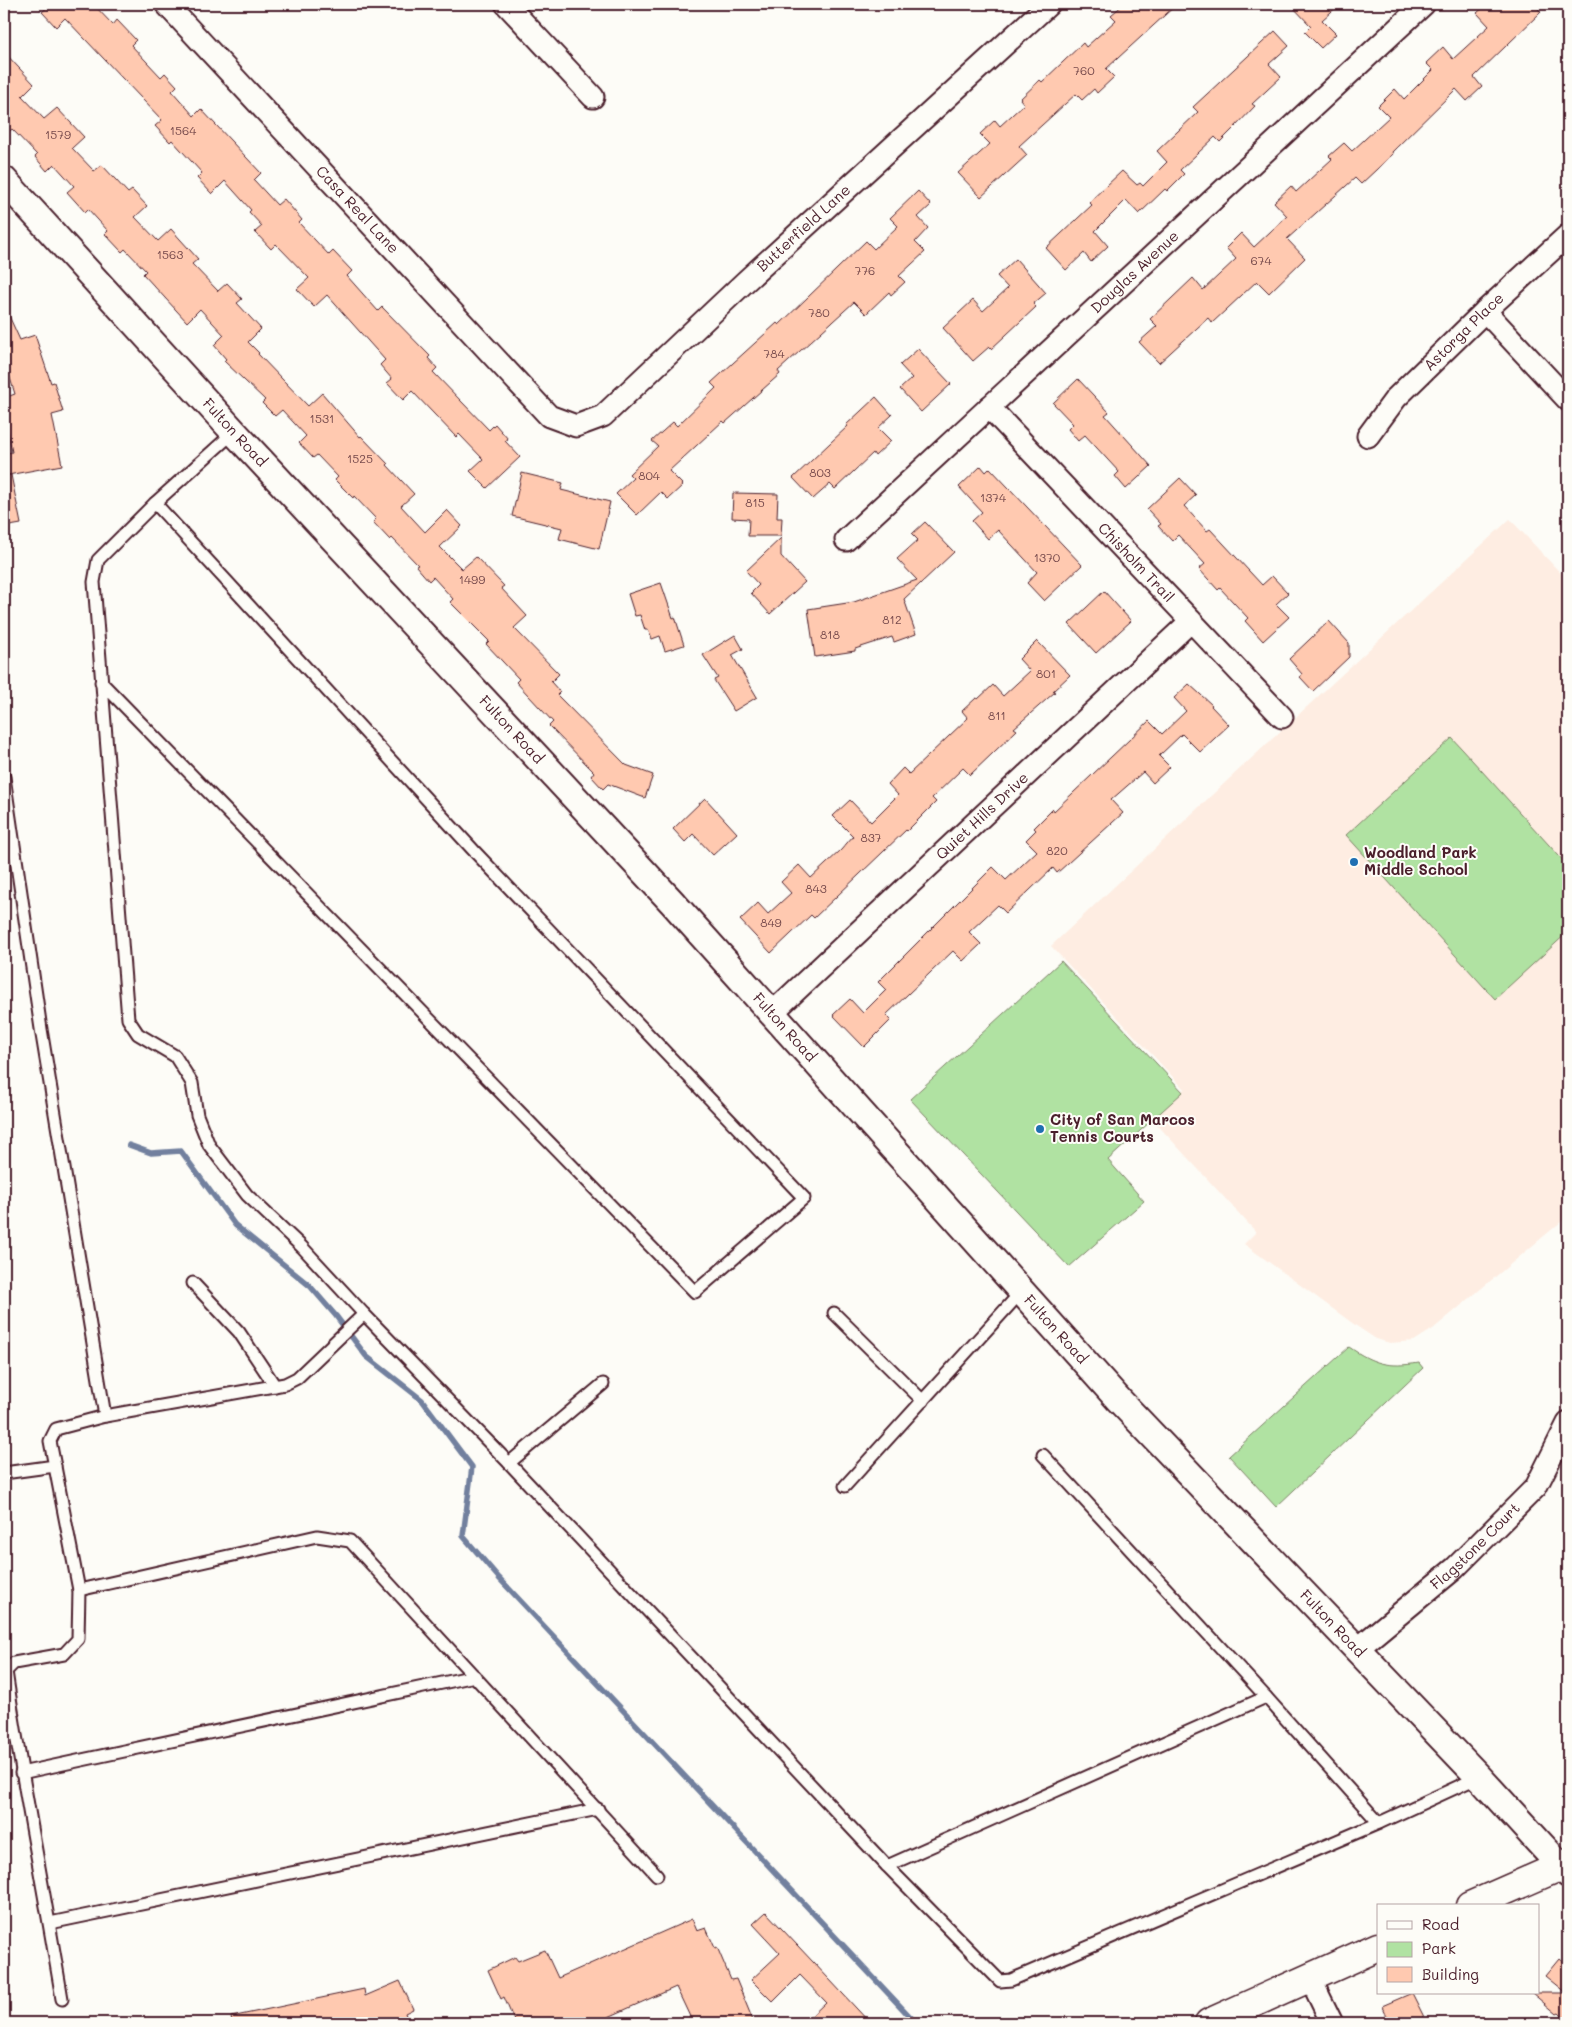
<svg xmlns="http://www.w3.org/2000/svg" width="1572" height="2027" font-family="Mali,sans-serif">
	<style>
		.built { fill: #feede2 }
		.green { fill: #b0e2a2; stroke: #7d8066 }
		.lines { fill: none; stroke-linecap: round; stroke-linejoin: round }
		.stream { stroke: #72809e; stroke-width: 5.5 }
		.building { fill: #ffc9b0; stroke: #4a1f2b }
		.service-casing { stroke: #4a1f2b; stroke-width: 15 }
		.minor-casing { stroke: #4a1f2b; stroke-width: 25 }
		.tertiary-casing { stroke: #4a1f2b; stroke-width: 30 }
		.secondary-casing { stroke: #4a1f2b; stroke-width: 31 }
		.service { stroke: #fdfcf7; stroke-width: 11 }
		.minor { stroke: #fdfcf7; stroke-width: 21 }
		.tertiary { stroke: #fdfcf7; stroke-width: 26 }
		.secondary { stroke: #fdfcf7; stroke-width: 28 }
		.poi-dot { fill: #1f6fb2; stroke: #fdfcf7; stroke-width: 2 }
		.labels { text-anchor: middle; stroke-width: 4; stroke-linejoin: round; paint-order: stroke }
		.number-label { font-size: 12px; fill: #774a4c }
		.street-label { font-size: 15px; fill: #4a1f2b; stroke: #fdfcf7 }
		.poi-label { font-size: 15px; font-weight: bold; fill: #4a1f2b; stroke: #fdfcf7; text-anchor: start }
	</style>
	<rect width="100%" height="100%" fill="#fdfcf7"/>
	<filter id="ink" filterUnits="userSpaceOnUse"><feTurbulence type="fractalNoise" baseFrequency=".02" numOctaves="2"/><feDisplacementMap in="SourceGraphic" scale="10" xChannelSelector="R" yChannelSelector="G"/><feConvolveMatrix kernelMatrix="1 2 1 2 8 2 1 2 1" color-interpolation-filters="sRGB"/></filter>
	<g filter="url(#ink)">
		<path class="built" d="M1510,519L1568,581V1216L1433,1329L1414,1341L1390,1343L1376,1339L1355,1325L1244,1244L1256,1232L1152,1119L1184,1089L1051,946L1229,779Z"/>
		<g class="green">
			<path d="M1452,738L1568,866V932L1495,999L1346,835Z"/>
			<path d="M1061,961L1183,1092L1108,1160L1144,1201L1069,1267L910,1099Z"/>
			<path d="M1349,1347C1374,1364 1388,1368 1419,1363L1423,1368L1276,1507L1229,1456Z"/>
		</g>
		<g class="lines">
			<path class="stream" d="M129,1145L151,1153L181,1151L235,1225L310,1286L336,1316L366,1356L422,1400L472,1467L463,1536L499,1578L916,2023"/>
		</g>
		<g class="building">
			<path d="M51,4H93L113,25L117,20L136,40L131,45L161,77L165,73L177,86L172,91L194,116L201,109L261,173L254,180L277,205L284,199L302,220L299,223L329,255L333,251L352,271L347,276L378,311L382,307L430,356L428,358L437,368L433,372L489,430L495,424L508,439L505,441L520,457L487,488L470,471L483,459L459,434L456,437L412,391L403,400L387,383L392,379L380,365L385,360L327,295L314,307L297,289L309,278L276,244L271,249L255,232L262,226L249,212L251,210L225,181L212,194L197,178L202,173L172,140L170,142L155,126L162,120L65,18L56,27L42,12Z"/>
			<path d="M1124,4H1177L1106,69L1114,77L1097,93L1094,89L1082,100L1076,94L1019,146L1027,155L981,197L958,173L990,144L980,134L995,120L1000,126L1024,104L1020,99L1040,80L1042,82L1083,43L1086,47L1116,20L1111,15Z"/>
			<path d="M1290,4H1340L1322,20L1336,34L1321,48L1305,32L1311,26Z"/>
			<path d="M1487,4H1533L1541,12L1474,77L1482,87L1467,101L1456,89L1392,152L1393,154L1361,184L1355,178L1287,239L1305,258L1269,293L1257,281L1212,323L1208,318L1159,363L1139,342L1157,326L1150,319L1193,278L1203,290L1236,259L1226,248L1241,233L1254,247L1287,216L1274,202L1291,186L1296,192L1332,159L1329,156L1344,143L1352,151L1389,117L1378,106L1395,89L1404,99L1433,70L1426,63L1443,47L1453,59L1489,26L1477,13Z"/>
			<path d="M1275,31L1289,46L1269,64L1281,77L1252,104L1255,106L1235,127L1220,142L1215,137L1180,170L1184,174L1167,191L1165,189L1139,214L1126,200L1095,231L1108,246L1091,262L1084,253L1066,270L1046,248L1092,205L1089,202L1122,171L1137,185L1140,183L1143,186L1167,162L1157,151L1198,112L1193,107Z"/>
			<path d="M4,52L34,84L22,96L44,119L57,108L84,137L72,148L94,171L102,165L128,193L132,190L147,206L135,217L158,241L171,229L198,259L192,264L218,291L227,283L242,299L237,303L261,329L248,342L259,353L258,354L308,406L322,393L360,437L361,436L388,464L387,465L414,494L401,506L425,532L447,510L462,526L440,547L462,569L476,557L504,586L501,588L527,616L514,628L559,674L551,682L560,692L557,695L626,765L653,775L645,798L608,784L603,789L591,776L594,772L549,726L553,722L516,682L519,679L486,644L489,641L450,602L453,599L433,577L429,581L416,566L418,565L392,538L390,540L373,522L376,519L354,496L353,498L335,480L338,477L317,455L313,458L299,443L306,436L282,410L275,416L262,403L265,400L224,361L226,359L214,345L224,335L200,309L187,322L143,274L146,271L125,249L122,252L105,234L108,231L88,209L85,212L67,192L74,186L54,164L47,171L35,157L37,155L12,129L4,136Z"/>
			<path d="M918,191L931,205L918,217L928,228L915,242L925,252L899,276L905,282L891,295L889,292L866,314L854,302L778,371L780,374L725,423L723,421L669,471L683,485L668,499L661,492L637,515L616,494L633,478L629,474L658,446L652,441L673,422L677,426L716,388L711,383L777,323L779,325L866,241L874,249L898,226L890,218Z"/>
			<path d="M1016,259L1046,293L1033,304L1036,307L991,349L989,347L973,361L943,328L973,300L983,311L1008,288L997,276Z"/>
			<path d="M4,305L20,340L35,335L51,383L54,382L63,412L52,415L62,465L8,475H11L21,524L4,527V454L12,452L4,413V398L15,394L4,359Z"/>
			<path d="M918,349L951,384L921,412L900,389L912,378L900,365Z"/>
			<path d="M1078,379L1109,412L1105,415L1151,466L1126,489L1115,476L1119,472L1085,435L1078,441L1068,429L1073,424L1053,403Z"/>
			<path d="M876,397L892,415L878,428L891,441L875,456L873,453L835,489L830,484L813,499L793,478L848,426L846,425Z"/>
			<path d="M981,466L986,472L990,468L1082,565L1044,601L1027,583L1037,572L998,530L988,539L972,521L982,512L959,487Z"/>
			<path d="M522,473L563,483L561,490L610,502L599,549L559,539L562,528L512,516Z"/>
			<path d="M1180,478L1196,495L1184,506L1207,531L1210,529L1262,585L1272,576L1288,593L1276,604L1289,617L1263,641L1245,621L1248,618L1220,588L1218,590L1199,569L1205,564L1178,535L1172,541L1158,526L1161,524L1147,509Z"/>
			<path d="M733,493L778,494L777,518H782L781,536H748L749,519L732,518Z"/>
			<path d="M925,522L954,552L904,599L916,634L894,642L892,637L855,649V651L815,657L808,609L854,602L917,580L897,559L918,540L912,534Z"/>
			<path d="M781,538V556L805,582L770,614L751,593L759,585L746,571Z"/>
			<path d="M661,583L673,618L675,617L684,645L665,651L660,636L652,639L648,630H645L640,615L635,616L628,594Z"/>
			<path d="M1104,591L1131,621L1096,653L1069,624Z"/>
			<path d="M1329,621L1349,643V657L1313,691L1300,677L1302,674L1289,659Z"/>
			<path d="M735,635L743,649L732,655L757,697L734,711L714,680L718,678L703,655Z"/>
			<path d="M1037,641L1070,675L1053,691L1055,692L1014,728L1017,730L970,775L963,768L932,798L936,802L907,831L906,830L814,918L811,915L771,953L740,920L758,903L768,914L791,893L781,882L799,865L811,878L841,850L853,836L833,816L850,800L871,822L898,795L888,784L903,768L909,774L968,718L962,711L976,698L978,699L993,685L1003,696L1030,671L1019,659Z"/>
			<path d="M1189,684L1212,705L1211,706L1229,725L1200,752L1182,734L1159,756L1170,767L1153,783L1143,772L1111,800L1123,813L1057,873L1053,868L1006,913L998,905L969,932L981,944L963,961L953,951L886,1015L891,1020L864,1047L833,1015L850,999L863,1013L886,990L878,982L993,867L1006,880L1037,851L1026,840L1036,830L1034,828L1053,809L1054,811L1149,721L1162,734L1186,711L1174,698Z"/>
			<path d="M705,798L737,833L713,855L693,834L685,842L673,829Z"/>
			<path d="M766,1912L829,1979L870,2023H804L826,2002L800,1975L773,2002L751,1980L780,1953L753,1924Z"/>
			<path d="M692,1919L697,1931L706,1928L715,1948L717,1947L731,1980L736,1979L754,2023H693L676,1987L595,2023H515L504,1997L501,1999L488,1970L515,1957L518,1961L545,1950L558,1978Z"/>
			<path d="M1559,1959L1568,1967V2021L1559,2013L1557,2014L1532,1993H1566L1545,1976Z"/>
			<path d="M400,1981L413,2009L405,2013L409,2023H232L231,2017L364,1989L365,1996Z"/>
			<path d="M1412,1993L1427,2023H1390L1382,2006Z"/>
		</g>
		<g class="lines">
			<g class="service-casing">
				<g id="service">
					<path d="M234,432L155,503L98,560L94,582L128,1019L138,1034L175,1056L192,1083L197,1115L209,1145L247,1195L302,1247L364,1314L509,1463L887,1866L1000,1981L1011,1980L1379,1823L1479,1777"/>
					<path d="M101,682L695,1292L804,1198L476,853L155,503"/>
					<path d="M4,777L41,1029L105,1416"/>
					<path d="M193,1283L239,1332L275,1386"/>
					<path d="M834,1313L923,1401"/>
					<path d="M1043,1455L1266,1697L1379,1823"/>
					<path d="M509,1463L603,1384"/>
					<path d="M4,1473L55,1466"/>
					<path d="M845,1486L1022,1291"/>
					<path d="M79,1590L317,1536L350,1541L657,1875"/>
					<path d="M21,1773L475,1676"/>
					<path d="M887,1866L1266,1697"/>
					<path d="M50,1923L598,1809"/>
					<path d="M62,1999C44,1889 22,1781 6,1671L14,1663L64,1654L78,1639L79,1590L50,1441L56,1429L105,1416L285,1384L297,1378L364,1314"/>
				</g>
			</g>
			<g class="minor-casing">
				<g id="minor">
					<path id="s1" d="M166,4L549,416L576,426L603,416L746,281L1049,4"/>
					<path d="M506,4L593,97"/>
					<path d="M1485,311L1568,400"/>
					<path id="s2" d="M989,407L1282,717"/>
					<path id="s3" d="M1368,436L1396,398L1485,311L1568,235"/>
					<path id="s4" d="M846,540L1424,4"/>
					<path id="s5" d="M772,1013L1191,621"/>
					<path id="s6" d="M1356,1650L1455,1568L1536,1487L1568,1423"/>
					<path d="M1310,1978L1332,2023"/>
				</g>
			</g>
			<g class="tertiary-casing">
				<g id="tertiary">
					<path id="s7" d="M4,180L234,432L672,902L1119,1400L1479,1777L1568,1874"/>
				</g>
			</g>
			<g class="secondary-casing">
				<g id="secondary">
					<path d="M1470,1906L1568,1863"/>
					<path d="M1209,2023L1378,1947"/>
				</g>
			</g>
			<use href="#service" class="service"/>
			<use href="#minor" class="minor"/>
			<use href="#tertiary" class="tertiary"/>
			<use href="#secondary" class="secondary"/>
		</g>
	</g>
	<g class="poi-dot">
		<circle cx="1354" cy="862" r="5"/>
		<circle cx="1040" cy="1129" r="5"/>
	</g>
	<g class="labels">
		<g class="number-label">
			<text x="1084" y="75">760</text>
			<text x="183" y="135">1564</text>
			<text x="58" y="139">1579</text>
			<text x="170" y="259">1563</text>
			<text x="1261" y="265">674</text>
			<text x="865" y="275">776</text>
			<text x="819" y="317">780</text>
			<text x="774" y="358">784</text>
			<text x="322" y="423">1531</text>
			<text x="360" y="463">1525</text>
			<text x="820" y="477">803</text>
			<text x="649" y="480">804</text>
			<text x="993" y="502">1374</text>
			<text x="755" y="507">815</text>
			<text x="1047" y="562">1370</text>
			<text x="472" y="584">1499</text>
			<text x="892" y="624">812</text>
			<text x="830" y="639">818</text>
			<text x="1046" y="678">801</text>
			<text x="997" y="720">811</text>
			<text x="871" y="842">837</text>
			<text x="1057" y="855">820</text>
			<text x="816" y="893">843</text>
			<text x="771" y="927">849</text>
		</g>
		<g class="street-label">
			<text dy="5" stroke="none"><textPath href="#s1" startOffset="281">Casa Real Lane</textPath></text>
			<text dy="5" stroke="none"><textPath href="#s1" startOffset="895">Butterfield Lane</textPath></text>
			<text dy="5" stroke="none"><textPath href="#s4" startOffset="394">Douglas Avenue</textPath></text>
			<text dy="5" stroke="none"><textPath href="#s3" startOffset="142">Astorga Place</textPath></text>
			<text dy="5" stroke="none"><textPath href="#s7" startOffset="342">Fulton Road</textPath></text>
			<text dy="5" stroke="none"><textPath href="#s2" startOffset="214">Chisholm Trail</textPath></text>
			<text dy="5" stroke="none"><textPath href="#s7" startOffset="748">Fulton Road</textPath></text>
			<text dy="5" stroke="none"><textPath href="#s5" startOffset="288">Quiet Hills Drive</textPath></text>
			<text dy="5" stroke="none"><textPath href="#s7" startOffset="1152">Fulton Road</textPath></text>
			<text dy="5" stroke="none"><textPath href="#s7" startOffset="1558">Fulton Road</textPath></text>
			<text dy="5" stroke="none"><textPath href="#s6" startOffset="158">Flagstone Court</textPath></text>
			<text dy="5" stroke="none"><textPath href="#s7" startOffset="1962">Fulton Road</textPath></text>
		</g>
		<g class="poi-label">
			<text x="1364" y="858">Woodland Park<tspan x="1364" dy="17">Middle School</tspan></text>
			<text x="1050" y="1125">City of San Marcos<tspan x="1050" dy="17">Tennis Courts</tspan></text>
		</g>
	</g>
	<rect width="1572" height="2027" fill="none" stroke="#fdfcf7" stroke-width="20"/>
	<rect x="10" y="10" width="1552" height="2007" fill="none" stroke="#4a1f2b" stroke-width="2" filter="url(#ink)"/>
	<rect x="1377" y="1904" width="162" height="90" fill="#fdfcf7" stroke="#b5a4a5"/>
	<rect x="1387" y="1921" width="25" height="8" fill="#fdfcf7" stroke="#b5a4a5"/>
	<text x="1422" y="1930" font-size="15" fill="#4a1f2b">Road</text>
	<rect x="1387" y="1942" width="25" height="15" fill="#b0e2a2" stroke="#b5a4a5"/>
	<text x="1422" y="1954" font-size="15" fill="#4a1f2b">Park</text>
	<rect x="1387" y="1967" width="25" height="15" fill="#ffc9b0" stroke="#b5a4a5"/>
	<text x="1422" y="1980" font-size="15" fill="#4a1f2b">Building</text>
</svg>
